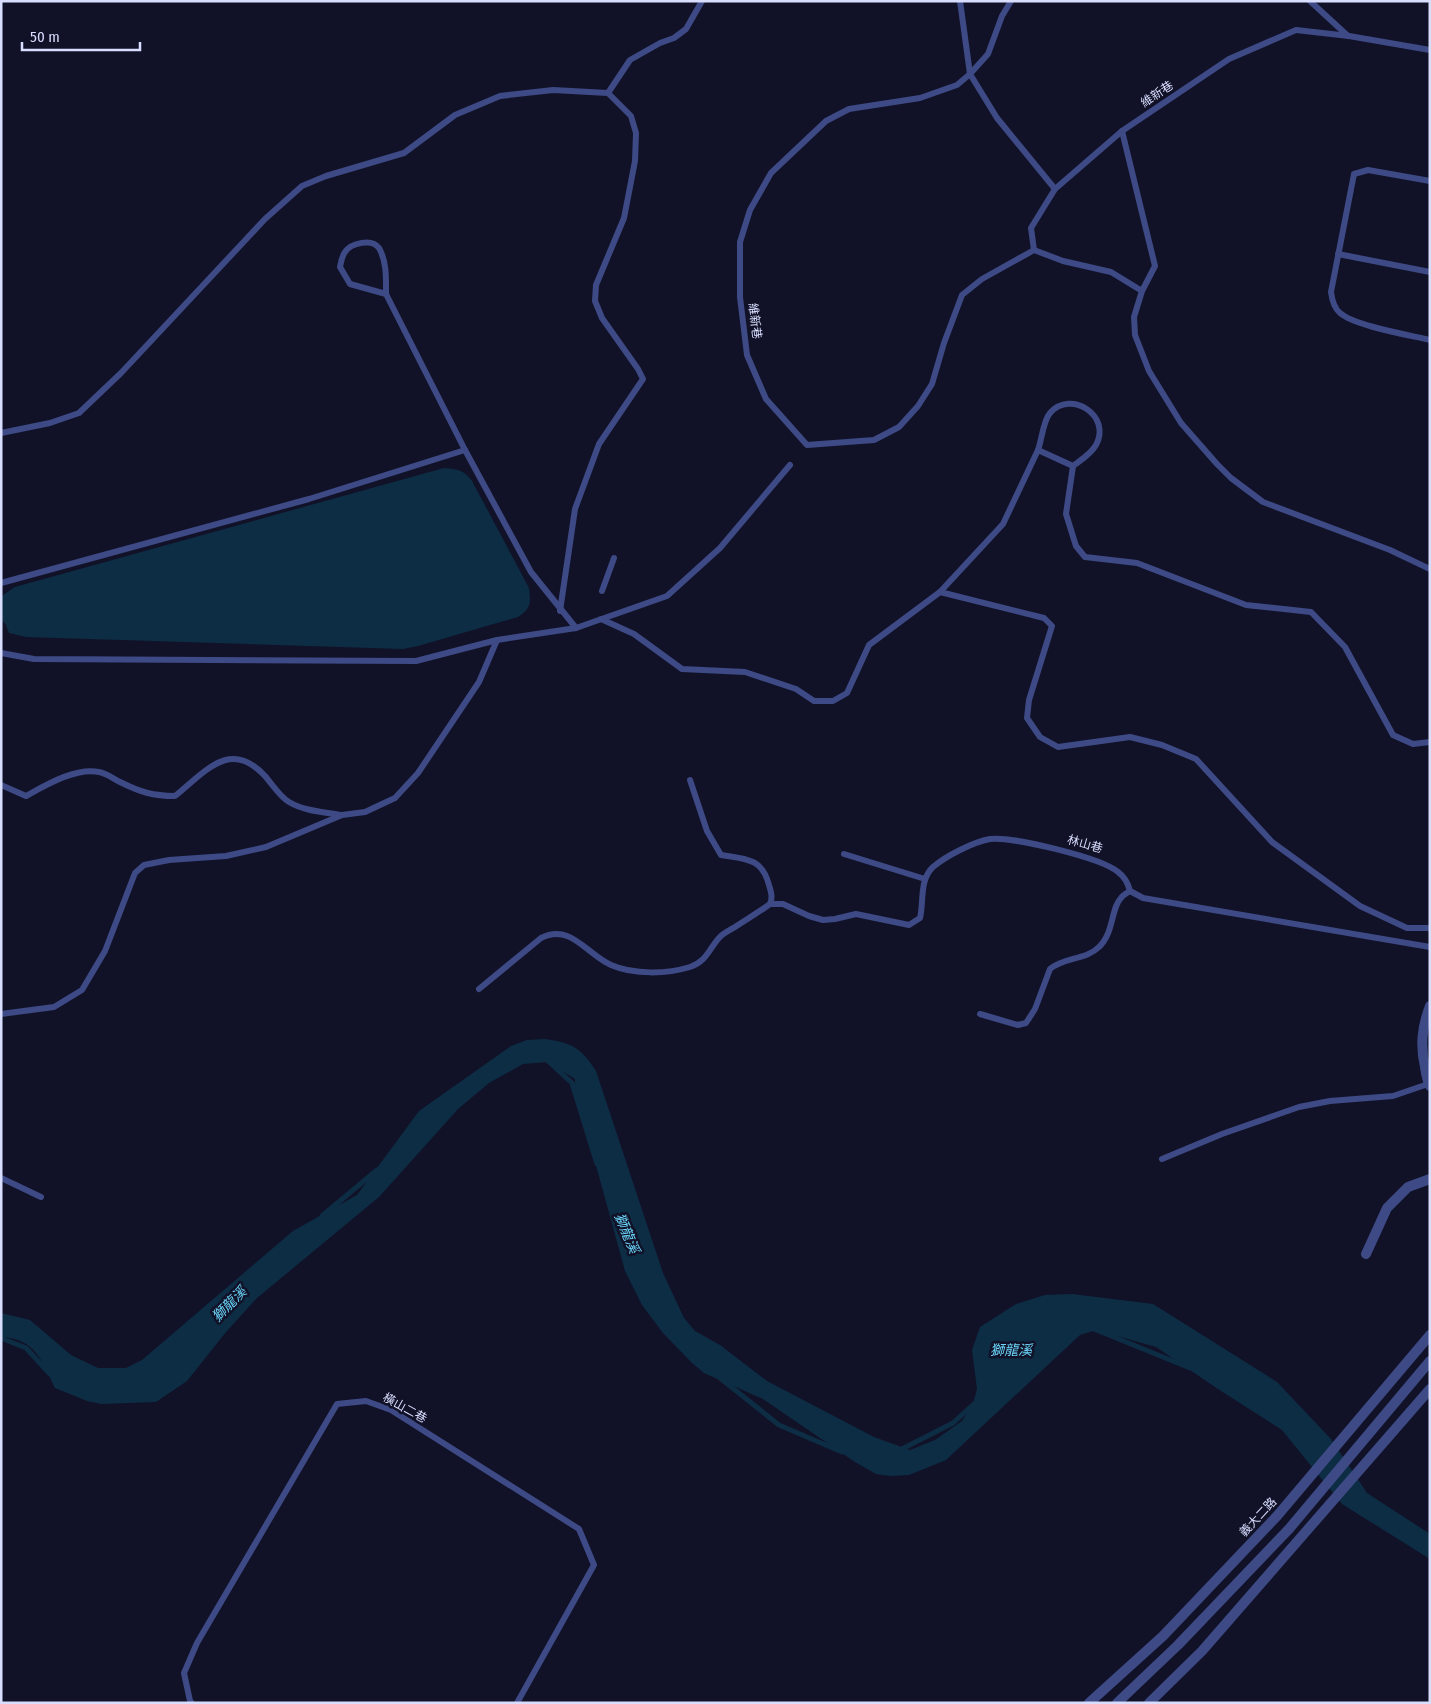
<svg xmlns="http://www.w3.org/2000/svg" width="1431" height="1704" font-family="'Fira Sans Condensed','Noto Sans TC',sans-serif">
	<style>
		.water { fill: #0d2d45 }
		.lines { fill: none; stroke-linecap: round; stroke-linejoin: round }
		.stream { stroke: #0d2d45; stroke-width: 5 }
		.service { stroke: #3e4a85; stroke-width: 6 }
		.minor { stroke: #3e4a85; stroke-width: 10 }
		.tertiary { stroke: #3e4a85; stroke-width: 10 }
		.labels { text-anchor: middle; stroke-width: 5; stroke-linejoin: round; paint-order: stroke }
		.street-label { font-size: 12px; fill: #d9ddfe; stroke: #111228 }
		.water-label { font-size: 14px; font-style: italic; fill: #6bd6fa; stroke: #111228 }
	</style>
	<rect width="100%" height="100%" fill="#111228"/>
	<g class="water">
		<path d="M444,468C457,469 464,470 472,481L529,588C531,603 531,609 518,617L418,646L403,649L26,637L9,633L6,625L1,619V600L3,595L15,587Z"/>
		<path d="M546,1039C574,1044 580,1047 596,1071L663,1273L684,1318L695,1331L720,1345L767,1381L874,1437L910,1450L935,1440L962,1421L973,1404L977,1389L972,1350L980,1327L1016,1304L1045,1295L1072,1294L1153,1304L1277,1382L1331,1439L1367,1493L1430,1534V1559L1342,1504L1282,1430L1218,1389L1156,1347L1096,1330L1080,1335L946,1460L909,1475L891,1476L876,1474L855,1462L763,1399L704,1373L692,1363L663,1333L642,1305L625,1271L575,1089V1079L548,1062L523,1064L489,1083L458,1109L379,1197L257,1298L226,1332L187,1381L156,1402L101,1404L87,1401L55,1388C41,1360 36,1339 1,1337V1313L30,1320L71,1355L98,1368H126L142,1360L293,1231L357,1195L419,1111L511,1046L527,1040Z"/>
	</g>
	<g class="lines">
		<g class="stream">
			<path d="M547,1060L572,1083L597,1164"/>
			<path d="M322,1216L377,1170"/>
			<path d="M1094,1329L1190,1368"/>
			<path d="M1,1338L26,1348L50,1374"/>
			<path d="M720,1378L779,1425L842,1452"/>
			<path d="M898,1451L953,1423L975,1403"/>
		</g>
		<g class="service">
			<path d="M960,1L970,74L997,118L1055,189"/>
			<path d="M1011,1L1002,16L988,54L970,74L957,85L920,98L849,109L826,121L771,173L750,210L740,242V297L747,355L766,399L807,445L874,440L899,427L918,406L932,384L944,343L962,295L982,279L1034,250"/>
			<path d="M1310,1L1348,36"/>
			<path d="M1122,131L1155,266L1142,291L1134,317L1135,335L1149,371L1181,423L1217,464L1231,478L1263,502L1390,550L1430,569"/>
			<path d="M1430,181L1368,170L1354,174L1331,292C1332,300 1334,308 1340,313C1355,326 1409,335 1430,340"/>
			<path d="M1338,254L1430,272"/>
			<path d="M1142,291L1111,272L1063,261L1034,250L1031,228L1055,189L1122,131L1229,59L1296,30L1349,36L1430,50"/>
			<path d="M386,294L350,284L340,267C341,262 342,256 345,252C351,243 372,238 379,248C387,262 386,279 386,294L465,450L531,572L576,628"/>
			<path d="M1,433L50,423L79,413L121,373L265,219L302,186L326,176L404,153L455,115L500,96L553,90L608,93"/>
			<path d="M1038,450C1042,439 1043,421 1050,413C1071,389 1112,416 1096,445C1091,454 1081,460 1073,466"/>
			<path d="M1,583L309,499L465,450"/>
			<path d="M602,591L614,558"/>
			<path d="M940,592L1044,618L1052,626L1029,700L1027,718L1040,737L1058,747L1130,737L1162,745L1196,759L1272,842L1360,906L1407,928H1430"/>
			<path d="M560,611L575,509L599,444L643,379L638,369L602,318L595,301L596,285L624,218L635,161L636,133L631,116L608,93L630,60L660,43L674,38L686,29L702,1"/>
			<path d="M601,619L634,634L682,669L745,672L796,689L814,701H833L847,693L869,645L940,592L1003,524L1038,450L1073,466L1066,514L1076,546L1085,557L1137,563L1246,605L1311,612L1345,647L1393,735L1413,744L1430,742"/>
			<path d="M1,653L34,659L416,661L497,640L576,628L667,596L720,548L790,465"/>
			<path d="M1,785L26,796C46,785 76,767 99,772C106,773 114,779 120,782C140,792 153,796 175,796C205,772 230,738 265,776C272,784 280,797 289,802C304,811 324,812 341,815"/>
			<path d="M844,854L925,879"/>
			<path d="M770,904H783L809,916L823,920L835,919L856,914L909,925L920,918C924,902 919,880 933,867C946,856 973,842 990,839C1012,836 1102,858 1118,872C1125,877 1128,883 1130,891L1143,898L1430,947"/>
			<path d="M479,989L541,938C571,923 586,954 611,965C634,975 667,974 690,967C706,962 709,949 719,938C723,933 730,930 735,927C747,919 759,912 770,904C773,897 771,892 769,885C762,858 746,859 721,855L707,831L690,780"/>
			<path d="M1,1014L54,1007L82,990L105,951L135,873L144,865L169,860L226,856L266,847L342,815L365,812L395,798L418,773L479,682L497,640"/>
			<path d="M980,1014L1018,1025L1026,1023L1035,1009L1050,969C1064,957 1086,960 1099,947C1114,933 1111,908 1121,898C1123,895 1127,893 1130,891"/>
			<path d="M1162,1159L1222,1134L1299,1107L1330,1101L1393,1096L1428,1084"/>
			<path d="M1,1178L41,1197"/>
			<path d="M192,1703L190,1701L184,1673L197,1643L337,1404L366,1401L391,1410L579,1529L594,1565L517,1703"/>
		</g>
		<g class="minor">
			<path d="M1430,1006C1422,1027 1420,1045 1425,1067C1426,1074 1427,1080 1430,1086"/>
			<path d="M1366,1254L1387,1208L1408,1187L1430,1179"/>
			<path d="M1089,1703L1163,1636L1277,1516L1430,1335"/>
			<path d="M1149,1703L1202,1651L1430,1389"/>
		</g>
		<path class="tertiary" d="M1117,1703L1178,1645L1289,1529L1430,1361"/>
	</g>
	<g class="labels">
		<g class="street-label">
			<text transform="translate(1157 94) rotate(-34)" y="4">維新巷</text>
			<text transform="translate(755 321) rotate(83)" y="4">維新巷</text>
			<text transform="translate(1085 844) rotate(16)" y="4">林山巷</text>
			<text transform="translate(405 1408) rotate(29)" y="4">橫山二巷</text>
			<text transform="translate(1258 1517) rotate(-47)" y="4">義大二路</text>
		</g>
		<g class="water-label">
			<text transform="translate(627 1233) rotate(67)" y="5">獅龍溪</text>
			<text transform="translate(229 1304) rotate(-45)" y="5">獅龍溪</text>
			<text x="1011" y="1355">獅龍溪</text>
		</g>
	</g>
	<rect width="1431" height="1704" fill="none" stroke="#d9ddfe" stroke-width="5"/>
	<path d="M22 42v8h118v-8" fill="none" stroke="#d9ddfe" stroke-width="2.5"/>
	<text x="30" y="42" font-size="15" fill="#d9ddfe" stroke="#111228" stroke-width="4" paint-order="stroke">50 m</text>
</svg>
